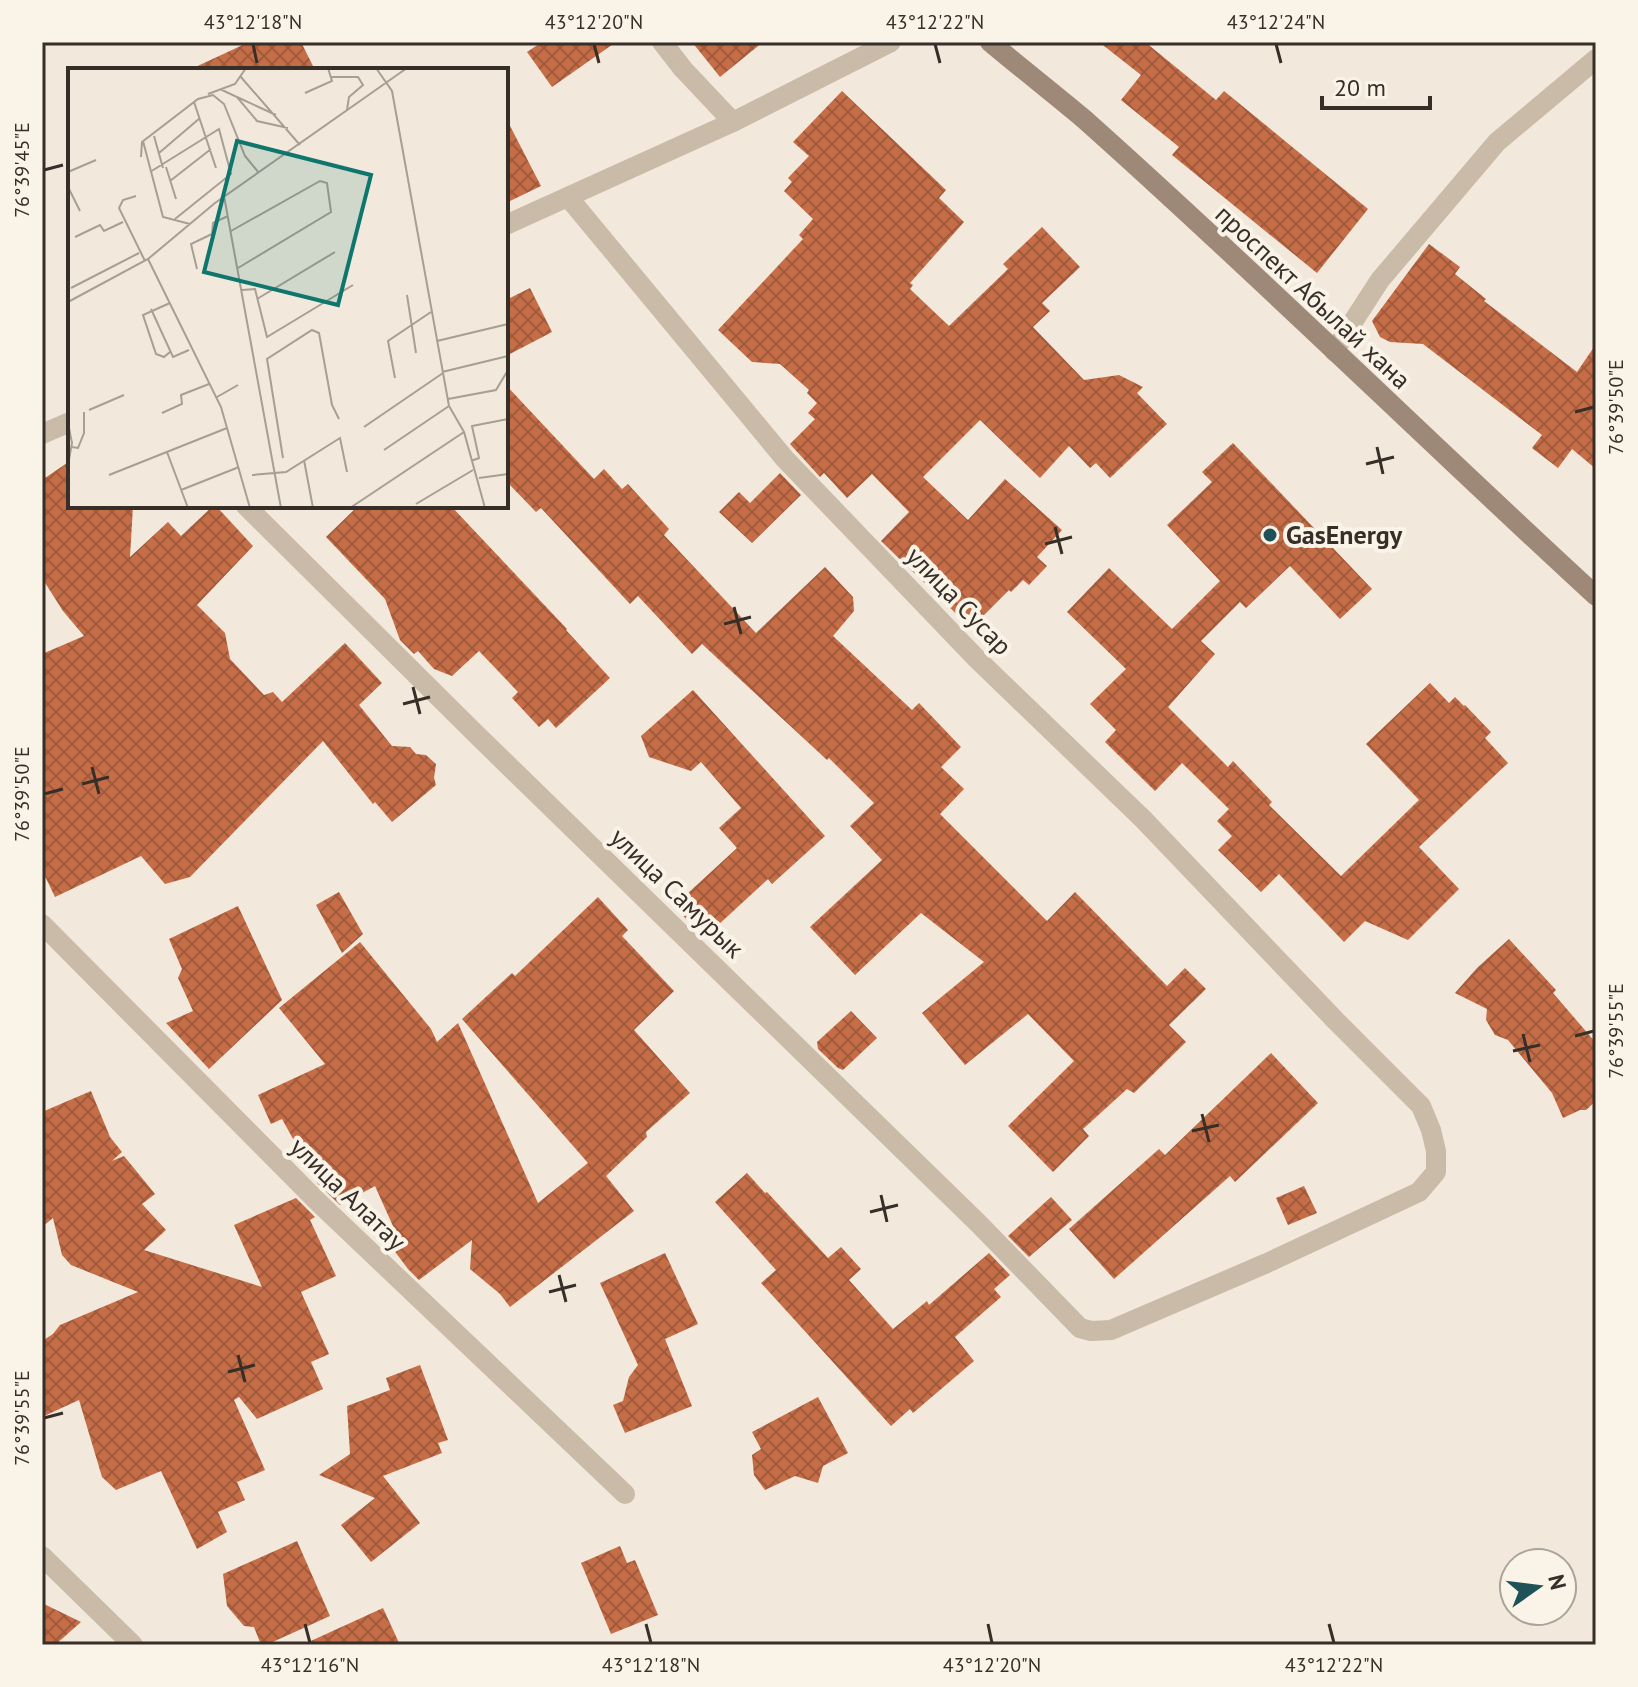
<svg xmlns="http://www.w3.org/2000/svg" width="1638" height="1687" font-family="'PT Sans',sans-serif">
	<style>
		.building { fill: url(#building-cross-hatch) }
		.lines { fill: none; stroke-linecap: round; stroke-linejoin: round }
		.street { stroke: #cabaa8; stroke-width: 20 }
		.secondary { stroke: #9e8979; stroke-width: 20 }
		.ticks { fill: none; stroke: #372e28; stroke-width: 3 }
		.poi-dot { fill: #1e5158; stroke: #f9f3e8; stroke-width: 3 }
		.labels { text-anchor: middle; stroke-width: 8; stroke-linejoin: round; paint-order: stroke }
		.street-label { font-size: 26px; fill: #372e28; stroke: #f9f3e8 }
		.poi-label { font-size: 26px; font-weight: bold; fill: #372e28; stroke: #f9f3e8; text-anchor: start }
		.inset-road { fill: none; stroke: #a79e94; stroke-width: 2 }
		.view { fill: #0f766e; fill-opacity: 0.15; stroke: #0f766e; stroke-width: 4 }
		.inset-edge { fill: none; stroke: #372e28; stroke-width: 4 }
		.neatline { fill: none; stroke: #372e28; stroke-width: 3 }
		.ticks-label { font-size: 20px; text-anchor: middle; fill: #372e28 }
	</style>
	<defs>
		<pattern id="building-cross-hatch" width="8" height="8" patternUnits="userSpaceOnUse" patternTransform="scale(2)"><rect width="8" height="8" fill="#c56d47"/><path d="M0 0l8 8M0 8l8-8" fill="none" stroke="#a15a3b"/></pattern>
	</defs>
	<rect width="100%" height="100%" fill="#f2e9dc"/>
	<g class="building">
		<path d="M249,42H301L315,70H189Z"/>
		<path d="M542,42H616L552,87L527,52Z"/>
		<path d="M692,42H763L720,77Z"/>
		<path d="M1099,42H1145L1216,100L1224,91L1368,209L1317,273L1172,155L1179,147L1121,100L1141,75Z"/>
		<path d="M842,91L946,190L939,198L964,222L910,283L913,285L910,289L949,326L1008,269L1003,264L1042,227L1080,267L1042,303L1050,311L1033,327L1084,380L1119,375L1143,387L1137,393L1167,424L1110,478L1096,463L1090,468L1069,446L1040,478L980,420L923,477L968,520L1005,479L1062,530L1037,557L1047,566L1029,585L1023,580L1011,592L1009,590L971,628L881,541L909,512L872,474L847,498L824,473L820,477L790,444L815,419L808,413L817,403L807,393L809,390L780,364L752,362L718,330L803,239L799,235L813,219L784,191L792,182L788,178L809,156L793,142Z"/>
		<path d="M506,118L541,186L506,203Z"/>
		<path d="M1429,244L1460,267L1455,274L1486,299L1484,301L1577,372L1596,344V469L1572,449L1558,468L1532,448L1542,435L1423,344L1390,342L1380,337L1372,321Z"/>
		<path d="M530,288L552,332L506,356V300Z"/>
		<path d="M506,385L594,479L604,469L622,489L628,484L669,529L664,535L756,633L825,567L853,597L854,611L833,636L912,710L919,703L961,747L941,767L964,789L940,814L1047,921L1075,892L1167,986L1185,968L1206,989L1169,1025L1186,1042L1134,1093L1127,1089L1083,1129L1089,1136L1053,1172L1008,1126L1074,1061L1028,1014L965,1065L922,1013L984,962L921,913L855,975L810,927L882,860L850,826L874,803L829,758L827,760L702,644L692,654L638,596L630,604L541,508L536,512L506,481Z"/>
		<path d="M1233,443L1372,589L1340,619L1290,566L1246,608L1240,602L1201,641L1215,654L1168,707L1228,767L1233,761L1272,802L1269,805L1341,876L1419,800L1366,744L1430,683L1449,703L1455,697L1464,706L1465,705L1491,732L1485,738L1508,763L1419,847L1459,889L1408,940L1365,921L1344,942L1279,874L1261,892L1218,850L1232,836L1217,821L1229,809L1182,763L1155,791L1105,742L1116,730L1090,704L1126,669L1067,612L1109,568L1172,629L1220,581L1167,525L1212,482L1202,472Z"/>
		<path d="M70,461V506H133L130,557L168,522L181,536L213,506H216L253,546L197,605L225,633L230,659L264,695L273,692L282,702L345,643L382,683L359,705L392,746L410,747L416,754L426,755L436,764L434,778L436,785L392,822L375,802L373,804L323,741L190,877L165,884L141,856L55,897L42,870V654L84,636L63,611L42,578V480Z"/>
		<path d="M780,473L801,495L752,543L719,512L739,492L750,503Z"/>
		<path d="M358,506H451L567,629L566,630L610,678L556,728L548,719L539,727L512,698L518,692L479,651L452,676L434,669L418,651L414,654L400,640L385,599L326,537Z"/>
		<path d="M693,690L825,836L772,884L768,879L704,938L674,906L737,848L719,828L741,808L701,762L691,771L649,757L641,736Z"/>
		<path d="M339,892L363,934L342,953L316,905Z"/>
		<path d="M598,897L628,930L622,936L674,991L634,1030L690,1093L646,1132L647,1137L606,1176L634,1211L510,1307L500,1294L470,1269L472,1240L419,1280L408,1269L393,1249L402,1246L375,1186L340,1205L318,1184L282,1119L271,1124L258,1095L325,1064L279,1008L360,942L431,1029L437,1042L458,1023L538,1203L588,1163L462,1019L512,973L515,976Z"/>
		<path d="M238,906L282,1000L209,1069L166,1023L193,1011L178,978L182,969L169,939Z"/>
		<path d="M1509,939L1556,990L1553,993L1596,1043V1101L1586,1110H1580L1563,1118L1552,1093L1508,1040L1495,1035L1486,1020L1487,1009L1455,993L1477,968Z"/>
		<path d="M851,1011L877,1038L843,1070L838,1068L818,1049L817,1042Z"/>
		<path d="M1271,1053L1318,1103L1235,1182L1230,1176L1114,1279L1069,1229L1159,1149L1165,1155Z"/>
		<path d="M91,1091L110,1137L122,1152L112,1161L124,1156L155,1194L142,1204L166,1230L144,1250L262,1287L234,1225L296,1198L315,1217L310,1220L336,1276L301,1292L329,1354L311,1362L323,1389L257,1419L239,1397L234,1400L265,1470L237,1482L245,1500L218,1512L227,1532L197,1549L161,1471L116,1490L102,1477L79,1400L42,1417V1341L53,1334L60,1325L138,1292L71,1265L62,1255L53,1218L42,1227V1112Z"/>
		<path d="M747,1173L765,1193L767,1192L828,1258L841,1247L861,1269L849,1280L893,1329L927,1301L929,1305L989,1253L1010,1275L994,1289L1001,1297L955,1337L974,1361L913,1413L910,1409L891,1426L761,1283L776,1270L715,1202Z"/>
		<path d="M1304,1186L1317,1213L1288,1225L1276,1198Z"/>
		<path d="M1051,1197L1072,1220L1029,1257L1008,1236Z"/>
		<path d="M665,1253L698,1324L665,1339L692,1406L625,1433L613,1405L623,1401L629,1377L638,1365L600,1283Z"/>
		<path d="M420,1365L448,1440L438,1443L442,1453L383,1476L420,1523L371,1562L341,1525L375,1498L319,1475L350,1454L347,1406L390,1390L386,1378Z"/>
		<path d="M818,1397L848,1453L823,1466L818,1483L795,1476L765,1490L754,1475L752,1455L761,1449L752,1432Z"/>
		<path d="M297,1541L330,1616L266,1645H261L254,1627L244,1626L227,1606L223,1574Z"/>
		<path d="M620,1546L627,1563L635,1560L658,1615L611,1634L581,1563Z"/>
		<path d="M42,1603L81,1622L55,1645H42Z"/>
		<path d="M383,1608L400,1645H302Z"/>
	</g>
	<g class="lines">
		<g class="street">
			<path d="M662,42L683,69L733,122"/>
			<path d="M506,225L733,122L891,42"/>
			<path d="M1334,351L1380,280L1497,142L1596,59"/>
			<path d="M42,434L70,422"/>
			<path d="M246,506L480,738L979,1224L1080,1328L1091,1331L1111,1330L1267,1263L1419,1192L1436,1172V1151L1431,1130L1421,1106L1336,1021L1143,819L977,659L785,459L568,197"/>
			<path d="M42,924L318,1202L625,1494"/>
			<path d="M42,1556L133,1645"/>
		</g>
		<path class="secondary" d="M990,42C1021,68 1053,93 1084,119C1258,274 1424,438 1596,596"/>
	</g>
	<path class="ticks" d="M253,44L257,63M594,44L599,63M935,44L940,63M1276,44L1281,63M44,170L63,165M1575,412L1594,407M1377,447L1383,474M1366,464L1394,457M1055,527L1062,554M1045,544L1072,537M734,607L741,634M724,624L751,617M413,687L420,714M403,704L430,697M92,767L99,794M82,784L109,777M44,794L63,789M1523,1034L1530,1062M1575,1036L1594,1031M1513,1051L1540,1045M1202,1114L1209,1142M1192,1131L1219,1125M881,1195L887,1222M870,1212L898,1205M559,1275L566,1302M549,1292L576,1285M238,1355L245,1382M228,1372L255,1365M44,1418L63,1413M305,1624L310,1643M646,1624L651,1643M988,1624L992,1643M1329,1624L1334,1643"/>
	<circle class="poi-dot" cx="1270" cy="535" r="8"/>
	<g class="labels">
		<g class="street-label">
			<text transform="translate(1313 297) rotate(43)" y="9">проспект Абылай хана</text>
			<text transform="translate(959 601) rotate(46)" y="9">улица Сусар</text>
			<text transform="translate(677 893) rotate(44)" y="9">улица Самурык</text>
			<text transform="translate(348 1194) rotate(44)" y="9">улица Алатау</text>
		</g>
		<g class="poi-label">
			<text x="1286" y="544">GasEnergy</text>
		</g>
	</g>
	<g transform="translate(68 68)">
		<rect width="440" height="440" fill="#f2e9dc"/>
		<path class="inset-road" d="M308,0L324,23L381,338L396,364L417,440M172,8L232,77M263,9H290L295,17L281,29L279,42M152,21L169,29L189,53L220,60M237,25L264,13L260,0M140,26L167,16L178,0M169,29L208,47M126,34L148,100M86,68L95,100M75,73L95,149L122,156M91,85L132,50M73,89L74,74L130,31L145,27L156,36L177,88L191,105M98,99L108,131M0,104L28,92M82,104L151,61L163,106L107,151M102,113L143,81M0,119L12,143M68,128L55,132L51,140L77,193M156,128L213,440M163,163L252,113L259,115L263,144L170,200M7,169L32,157L36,163L55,154M80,191L153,339L182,440M129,201L123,176L144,166L145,155L160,148M3,220L71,185M174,222L187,221L199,269L285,217M339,227L348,285M189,231L267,184M0,234L80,191L147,135L339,0M102,235L75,247L88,286L96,289L102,284M83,241L105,289L121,282M369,273L440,256M374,304L440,288M327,310L320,273L363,244M149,329L170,317M380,331L428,322L440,302M21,342L56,327M94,345L114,336L113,327L141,316M0,355L4,375L0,397M296,359L375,305M4,379L10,380L16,365V344M316,382L381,338M99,384L120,440M215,390L199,291L244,262L251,265L264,337L271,351M236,392L245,440M403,393L411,390L404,358L440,351M41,407L159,360M184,407L218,404L272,370L279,404M411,410L440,406M113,422L171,399M348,436L405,402M282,440L396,364"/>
		<path class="view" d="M169,73L303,107L270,237L136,204Z"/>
		<rect width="440" height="440" class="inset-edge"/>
	</g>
	<rect width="1638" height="1687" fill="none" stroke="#f9f3e8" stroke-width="88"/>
	<g transform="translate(1538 1587) rotate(76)"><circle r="38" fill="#f9f3e8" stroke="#aba49b" stroke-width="2"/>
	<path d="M0-6L14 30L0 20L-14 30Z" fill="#1e5158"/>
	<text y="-12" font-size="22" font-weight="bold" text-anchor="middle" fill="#372e28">N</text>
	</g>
	<path d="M1322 96v12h108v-12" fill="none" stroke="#372e28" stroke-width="4"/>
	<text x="1334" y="96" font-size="24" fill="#372e28" stroke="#f9f3e8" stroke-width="6" paint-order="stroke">20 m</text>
	<rect x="44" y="44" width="1550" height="1599" class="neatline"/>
	<g class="ticks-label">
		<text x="253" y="29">43°12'18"N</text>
		<text x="594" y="29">43°12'20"N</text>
		<text x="935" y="29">43°12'22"N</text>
		<text x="1276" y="29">43°12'24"N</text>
		<text transform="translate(22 170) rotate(-90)" y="7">76°39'45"E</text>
		<text transform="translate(1616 407) rotate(-90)" y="7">76°39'50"E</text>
		<text transform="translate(22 794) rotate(-90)" y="7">76°39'50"E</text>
		<text transform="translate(1616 1031) rotate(-90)" y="7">76°39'55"E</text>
		<text transform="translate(22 1418) rotate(-90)" y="7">76°39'55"E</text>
		<text x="310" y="1672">43°12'16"N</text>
		<text x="651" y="1672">43°12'18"N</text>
		<text x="992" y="1672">43°12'20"N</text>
		<text x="1334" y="1672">43°12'22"N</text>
	</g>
</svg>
